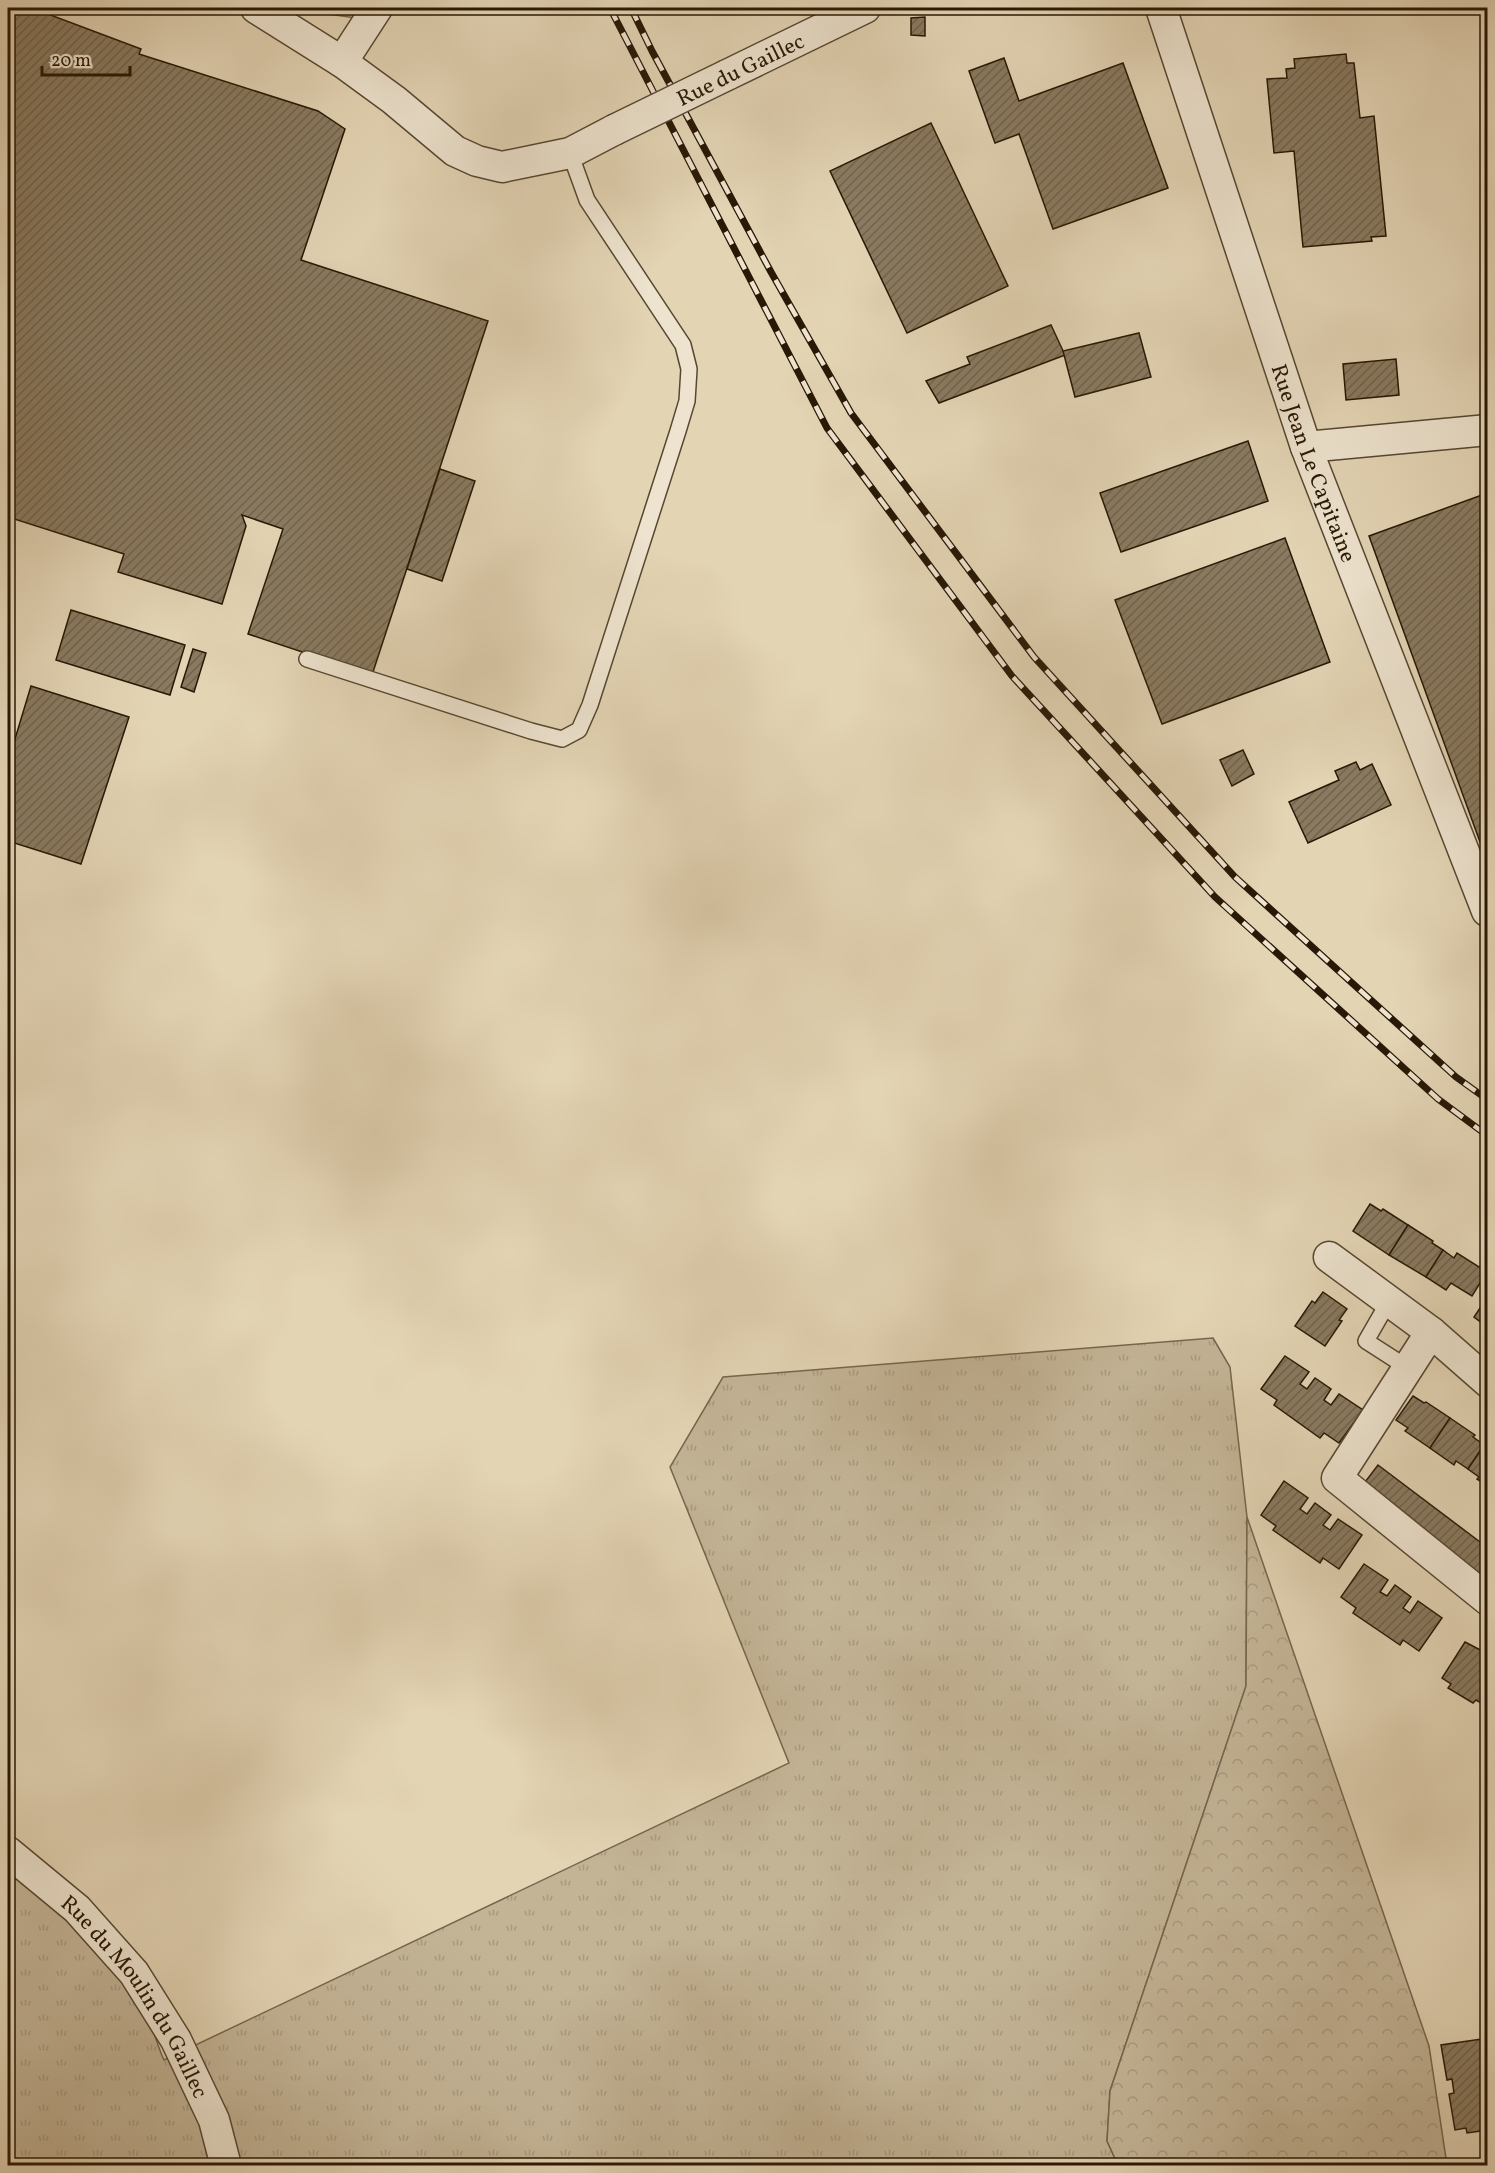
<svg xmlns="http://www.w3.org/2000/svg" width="1495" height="2173" font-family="Vollkorn,serif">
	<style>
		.grass { fill: url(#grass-tufts); stroke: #76664e; stroke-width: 1.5 }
		.forest { fill: url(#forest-crowns); stroke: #76664e; stroke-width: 1.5 }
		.building { fill: url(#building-hatch); stroke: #281805; stroke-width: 1.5 }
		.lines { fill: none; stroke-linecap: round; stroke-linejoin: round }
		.lane-casing { stroke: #574731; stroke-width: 18 }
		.street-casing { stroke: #574731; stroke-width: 33 }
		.lane { stroke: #ede3ce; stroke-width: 15 }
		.street { stroke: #ede3ce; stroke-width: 30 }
		.rail-casing { stroke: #281805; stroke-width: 7 }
		.rail { stroke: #ede3ce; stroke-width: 4.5; stroke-dasharray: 14; stroke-linecap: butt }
		.street-bridge-casing { stroke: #574731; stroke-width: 33; stroke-linecap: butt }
		.street-bridge { stroke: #ede3ce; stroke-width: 30 }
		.labels { text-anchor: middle; stroke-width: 4.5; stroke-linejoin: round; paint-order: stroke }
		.street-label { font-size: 22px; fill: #281805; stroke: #ede3ce }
	</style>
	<defs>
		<pattern id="grass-tufts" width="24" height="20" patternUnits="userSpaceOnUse" patternTransform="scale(1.5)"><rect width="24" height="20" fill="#c3b496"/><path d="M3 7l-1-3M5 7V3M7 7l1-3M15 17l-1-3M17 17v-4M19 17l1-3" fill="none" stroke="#a89a80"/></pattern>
		<pattern id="forest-crowns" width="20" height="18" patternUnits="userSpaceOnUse" patternTransform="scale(1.5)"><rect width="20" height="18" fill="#c3b496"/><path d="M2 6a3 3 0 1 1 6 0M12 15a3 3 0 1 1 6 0" fill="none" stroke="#a89a80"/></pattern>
		<pattern id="building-hatch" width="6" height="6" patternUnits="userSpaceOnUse" patternTransform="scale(1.5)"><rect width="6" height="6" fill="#897a60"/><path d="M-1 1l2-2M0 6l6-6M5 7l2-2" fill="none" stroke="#70634d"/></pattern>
	</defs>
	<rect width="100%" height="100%" fill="#e3d4b4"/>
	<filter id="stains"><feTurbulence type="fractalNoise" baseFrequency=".00333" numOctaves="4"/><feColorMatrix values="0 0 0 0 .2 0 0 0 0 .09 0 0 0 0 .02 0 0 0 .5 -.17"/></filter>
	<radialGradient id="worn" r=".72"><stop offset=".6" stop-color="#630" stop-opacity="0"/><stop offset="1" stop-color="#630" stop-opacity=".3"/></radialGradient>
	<g class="grass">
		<path d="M284,8H363L356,18Z"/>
		<path d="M1213,1338L1230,1367L1247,1517L1246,1686L1110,2091L1107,2141L1118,2165H8V1869C56,1910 120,1963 149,2021C155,2033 158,2048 164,2060L789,1763L670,1467L723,1377Z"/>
	</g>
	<path class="forest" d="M1247,1517L1429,2046L1447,2165H1118L1107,2141L1110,2091L1246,1686Z"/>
	<g class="building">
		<path d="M8,8H32L141,49L139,54L318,111L345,129L301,260L488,321L372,675L248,634L283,529L242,515L246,526L222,604L118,572L124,554L8,517Z"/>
		<path d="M1481,8H1488V30L1483,31Z"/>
		<path d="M925,17V36L911,35V18Z"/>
		<path d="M1346,54L1347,63H1354L1360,118L1374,116L1386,236L1371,237L1372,241L1303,247L1294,151L1274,153L1267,79L1287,78L1286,69L1295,68L1294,59Z"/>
		<path d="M1004,58L1019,101L1123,63L1168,188L1053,229L1019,134L995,143L969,71Z"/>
		<path d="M931,123L1008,286L907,333L830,171Z"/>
		<path d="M1051,325L1065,355L939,403L926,381L970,364L967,357Z"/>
		<path d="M1139,333L1151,377L1075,397L1063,351Z"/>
		<path d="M1396,359L1399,395L1346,400L1343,364Z"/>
		<path d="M1248,441L1268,501L1121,552L1100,493Z"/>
		<path d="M440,469L475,481L442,581L407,569Z"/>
		<path d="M1482,495L1488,511V864L1369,536Z"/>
		<path d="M1285,538L1330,662L1162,724L1115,600Z"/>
		<path d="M71,610L185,645L170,695L56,660Z"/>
		<path d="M193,649L206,653L194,692L181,687Z"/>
		<path d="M31,686L129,717L81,864L8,841V762Z"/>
		<path d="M1243,750L1254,774L1232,786L1220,760Z"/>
		<path d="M1356,762L1360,770L1372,764L1391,805L1308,843L1289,802L1339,780L1335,771Z"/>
		<path d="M1370,1204L1381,1211L1383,1209L1408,1225L1389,1255L1353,1231Z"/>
		<path d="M1408,1225L1433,1241L1432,1243L1443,1250L1426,1277L1389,1255Z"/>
		<path d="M1443,1250L1454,1258L1457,1253L1487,1272L1472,1296L1451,1283L1446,1290L1426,1277Z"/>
		<path d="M1323,1292L1347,1309L1339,1320L1342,1321L1325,1346L1295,1326L1312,1301L1315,1303Z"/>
		<path d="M1488,1296V1325L1486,1326L1474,1317Z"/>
		<path d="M1285,1356L1309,1372L1300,1384L1307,1389L1315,1378L1331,1389L1324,1400L1331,1405L1339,1394L1363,1410L1339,1443L1324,1433L1320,1438L1274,1405L1277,1400L1261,1389Z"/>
		<path d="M1413,1396L1424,1403L1426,1402L1450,1418L1430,1448L1405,1431L1408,1428L1396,1420Z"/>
		<path d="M1450,1418L1475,1435L1473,1437L1484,1445L1468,1469L1456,1461L1454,1465L1430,1448Z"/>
		<path d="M1484,1445L1488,1447V1486L1477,1479L1479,1477L1468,1469Z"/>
		<path d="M1378,1465L1488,1548V1573L1484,1578L1362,1486Z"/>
		<path d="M1284,1481L1308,1498L1300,1509L1307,1514L1315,1503L1331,1515L1323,1525L1330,1530L1338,1519L1362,1535L1339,1569L1323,1558L1320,1563L1273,1530L1276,1526L1261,1515Z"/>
		<path d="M1364,1564L1388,1580L1380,1592L1387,1596L1395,1585L1411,1597L1403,1608L1410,1613L1418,1601L1442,1618L1419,1651L1403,1640L1400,1645L1353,1613L1356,1608L1341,1597Z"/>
		<path d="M1465,1642L1488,1654V1707L1476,1700L1473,1703L1448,1688L1451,1684L1442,1678Z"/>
		<path d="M1488,2038V2130L1467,2133L1466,2128L1455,2130L1449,2094L1454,2093L1452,2079L1447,2080L1441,2045Z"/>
	</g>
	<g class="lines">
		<g class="lane-casing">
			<g id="lane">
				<path d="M307,659L531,731L562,739L579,730L590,705L678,431L687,401L689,369L683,345L587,200L570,153"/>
				<path d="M1389,1301L1366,1341L1408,1368"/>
			</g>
		</g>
		<g class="street-casing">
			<g id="street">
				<path d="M256,8L342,62L394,100L455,151L477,161L502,167L570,153L614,130"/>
				<path id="s1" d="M1161,8L1306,447L1487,911"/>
				<path d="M342,62L377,8"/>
				<path d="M727,75L865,8"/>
				<path d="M1306,447L1488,430"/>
				<path d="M1329,1257L1431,1332L1488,1382"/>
				<path d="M1431,1332L1337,1478L1488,1600"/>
				<path id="s2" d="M8,1852L77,1909L134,1973L176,2040L214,2120L226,2166"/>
			</g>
		</g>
		<use href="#lane" class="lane"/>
		<use href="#street" class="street"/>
		<g class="rail-casing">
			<g id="rail">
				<path d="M610,8L827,428L1012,676L1215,897L1438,1099L1488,1136"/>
				<path d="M631,8L652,51L771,272L851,413L1034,657L1235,877L1456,1077L1488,1100"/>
			</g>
		</g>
		<use href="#rail" class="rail"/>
		<g class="street-bridge-casing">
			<path id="street-bridge" d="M614,130L727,75"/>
		</g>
		<use href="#street-bridge" class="street-bridge"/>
	</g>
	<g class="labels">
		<g class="street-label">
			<text transform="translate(740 69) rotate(-26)" y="8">Rue du Gaillec</text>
			<text dy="8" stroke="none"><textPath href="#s1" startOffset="480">Rue Jean Le Capitaine</textPath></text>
			<text dy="8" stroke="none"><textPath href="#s2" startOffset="195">Rue du Moulin du Gaillec</textPath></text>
		</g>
	</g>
	<rect width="1495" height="2173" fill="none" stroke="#e3d4b4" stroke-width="30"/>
	<rect x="9" y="9" width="1477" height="2155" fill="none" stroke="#281805" stroke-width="3"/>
	<rect x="15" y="15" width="1465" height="2143" fill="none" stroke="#281805" stroke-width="1.5"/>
	<path d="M42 66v9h88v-9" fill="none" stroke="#281805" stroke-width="3"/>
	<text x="51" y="66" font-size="18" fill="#281805" stroke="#ede3ce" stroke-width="4.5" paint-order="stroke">20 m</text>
	<rect width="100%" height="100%" filter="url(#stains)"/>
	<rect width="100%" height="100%" fill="url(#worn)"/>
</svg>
